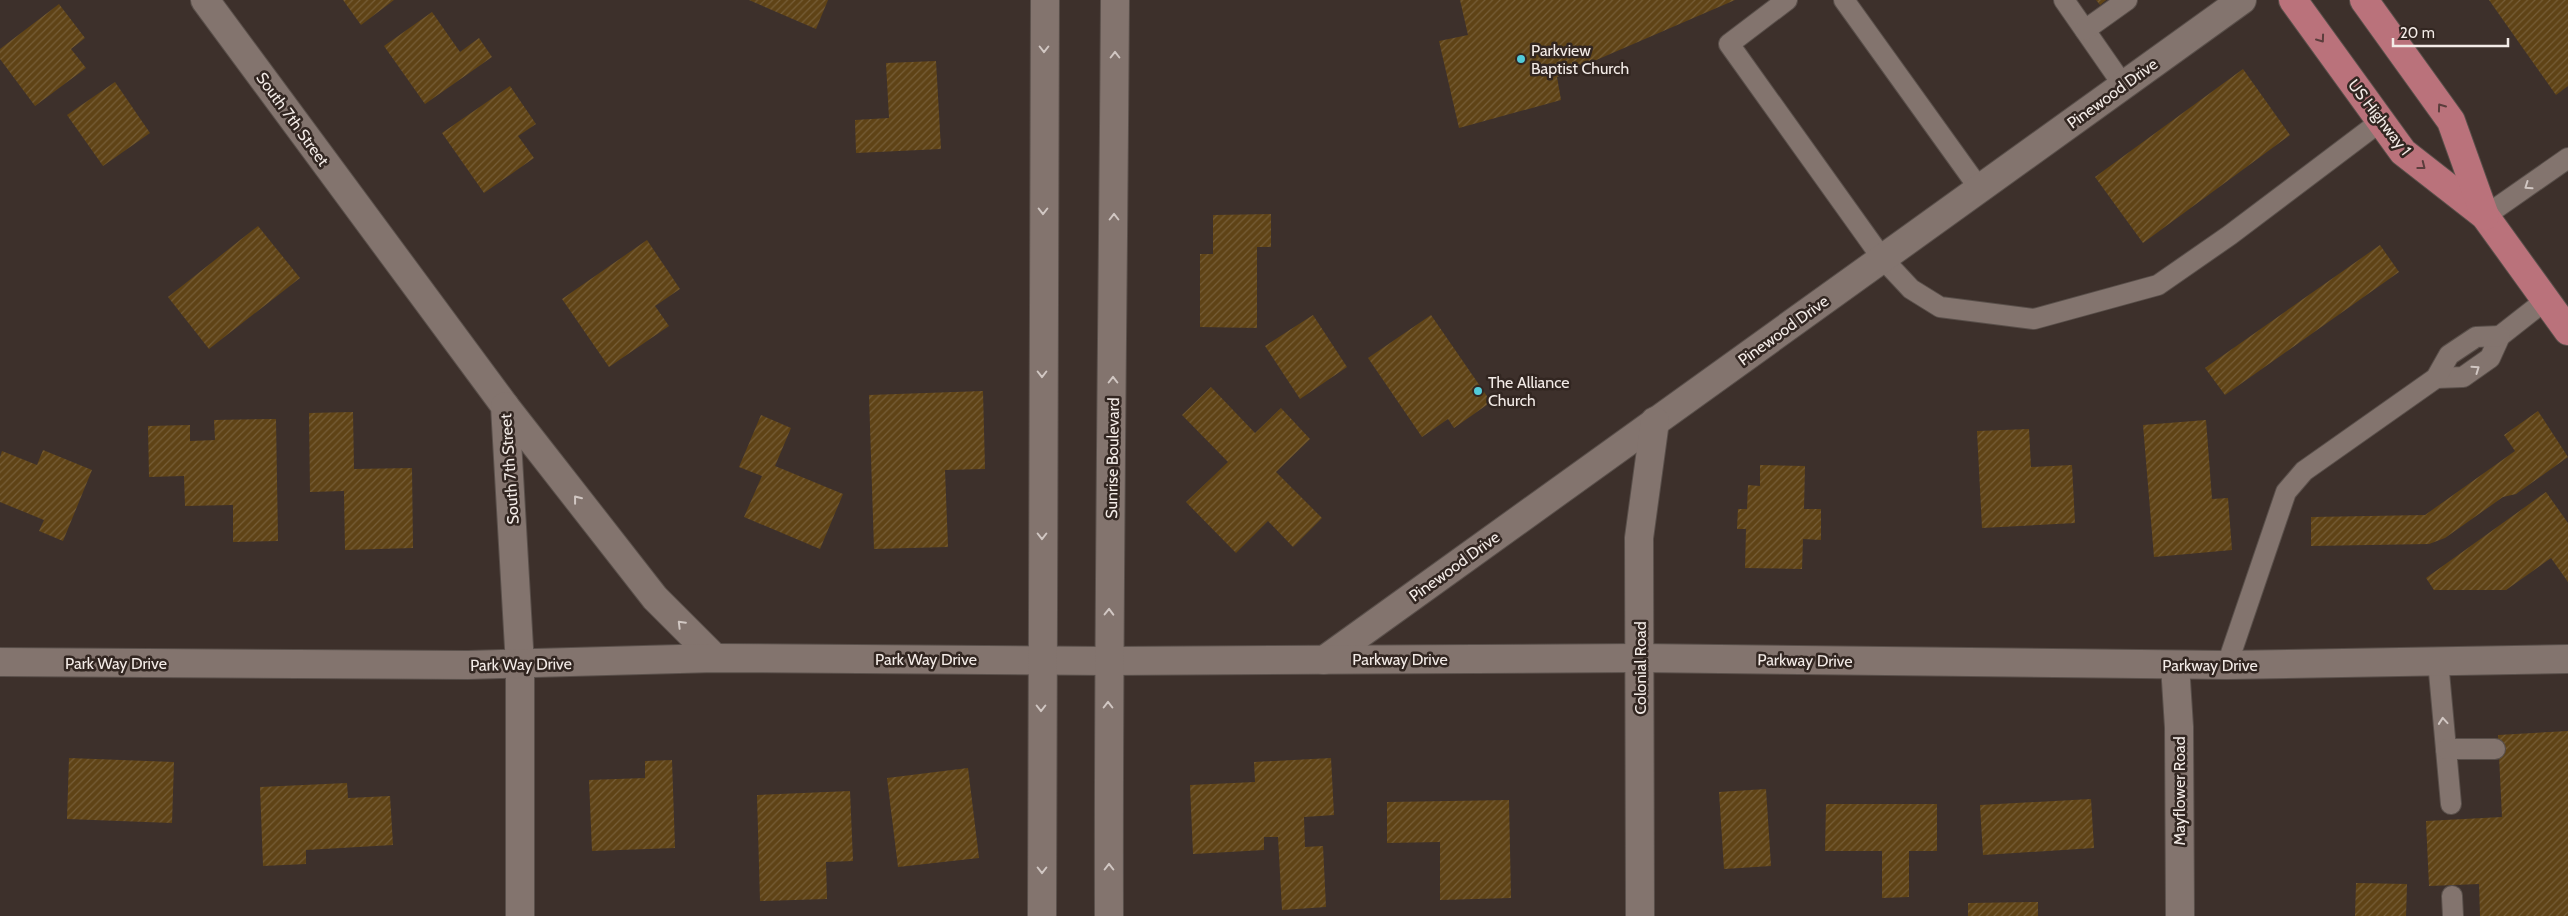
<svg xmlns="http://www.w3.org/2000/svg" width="2568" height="916" font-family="Cabin,sans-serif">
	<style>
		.building { fill: url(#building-hatch) }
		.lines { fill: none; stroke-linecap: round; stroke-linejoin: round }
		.lane-casing { stroke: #594f4a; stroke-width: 22 }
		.street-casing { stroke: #594f4a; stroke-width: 30 }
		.secondary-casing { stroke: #594f4a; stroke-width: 30 }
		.primary-casing { stroke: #594f4a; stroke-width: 30 }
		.lane { stroke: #83746e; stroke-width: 20 }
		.street { stroke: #83746e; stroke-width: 28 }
		.secondary { stroke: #83746e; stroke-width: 28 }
		.primary { stroke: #ba727b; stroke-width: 28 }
		.oneway { stroke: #5b3d3c }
		.oneway2 { stroke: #d1c7c3 }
		.poi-dot { fill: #52cbd9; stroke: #322621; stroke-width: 2 }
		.labels { text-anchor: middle; stroke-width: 5; stroke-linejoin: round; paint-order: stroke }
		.poi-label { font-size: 16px; fill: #f3ebe7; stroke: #322621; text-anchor: start }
		.street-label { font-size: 16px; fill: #f3ebe7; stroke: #322621 }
	</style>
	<defs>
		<pattern id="building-hatch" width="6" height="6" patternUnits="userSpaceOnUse" patternTransform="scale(1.25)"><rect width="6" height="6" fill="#5f4316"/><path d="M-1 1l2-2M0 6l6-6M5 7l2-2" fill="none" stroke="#765e38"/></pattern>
	</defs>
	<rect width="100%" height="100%" fill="#3d302b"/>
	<g class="building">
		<path d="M343,0H394L361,25Z"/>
		<path d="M749,0H828L816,29Z"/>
		<path d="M1460,0H1735L1557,77L1561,100L1459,128L1439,41L1468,35Z"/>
		<path d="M2096,0H2106L2100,5Z"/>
		<path d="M2489,0H2568V86L2556,95Z"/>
		<path d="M59,4L85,38L71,49L86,68L35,106L0,59V49Z"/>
		<path d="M432,12L460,52L479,38L492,57L425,104L384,46Z"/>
		<path d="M936,61L941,149L856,153L855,120L889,118L886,63Z"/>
		<path d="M2243,69L2290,135L2143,243L2095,177Z"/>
		<path d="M115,82L150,133L103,166L67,115Z"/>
		<path d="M510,86L536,124L518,136L534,158L484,193L442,133Z"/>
		<path d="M1271,214V247H1257V328L1200,327V254H1213V215Z"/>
		<path d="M258,226L300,278L209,349L168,297Z"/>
		<path d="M647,240L680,289L655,306L669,326L609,367L562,299Z"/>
		<path d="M2380,245L2399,272L2225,395L2205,368Z"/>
		<path d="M1313,315L1347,367L1300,399L1265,346Z"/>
		<path d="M1431,315L1491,402L1454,428L1448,419L1422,437L1368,358Z"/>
		<path d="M1211,387L1255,433L1281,408L1310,439L1276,472L1322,518L1293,547L1268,521L1236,553L1186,502L1228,462L1182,415Z"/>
		<path d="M983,391L985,469L945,470L948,547L874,549L869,395Z"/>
		<path d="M2538,411L2568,457L2516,494L2503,497L2445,538L2429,544L2311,546V517L2425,515L2515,451L2504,435Z"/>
		<path d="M353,412L354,469L412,468L413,548L345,550L344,491L310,492L309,413Z"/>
		<path d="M761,415L791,428L775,466L843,494L820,549L744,517L762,476L739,467Z"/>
		<path d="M276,419L278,541L233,542V505L185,506L184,476L149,477L148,426L190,425V441L215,440L214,420Z"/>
		<path d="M2206,420L2212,499L2228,498L2232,550L2154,557L2143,425Z"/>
		<path d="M2029,429L2031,467L2072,465L2075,523L1982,528L1977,431Z"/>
		<path d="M43,450L92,470L63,541L39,531L44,520L0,502V457L2,451L37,465Z"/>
		<path d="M1760,465L1805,466L1804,509H1821V540L1803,539L1802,569L1745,568L1746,529H1737L1738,509H1747L1748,485L1760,486Z"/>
		<path d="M2546,492L2568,523V582L2551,558L2506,590H2434L2426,578Z"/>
		<path d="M2568,731V916H2480L2479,884L2429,886L2426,821L2502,817L2498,735Z"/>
		<path d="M69,758L174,762L172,823L67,819Z"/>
		<path d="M1331,758L1334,815L1304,817L1305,847L1323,846L1326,907L1282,910L1278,837H1264V850L1193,854L1190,785L1255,782L1254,762Z"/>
		<path d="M672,760L675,848L592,851L589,780L645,778V761Z"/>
		<path d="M968,768L979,858L898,867L887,778Z"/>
		<path d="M347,783L348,798L390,796L393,845L306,850V864L263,866L260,787Z"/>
		<path d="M1766,789L1771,866L1724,869L1719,792Z"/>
		<path d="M850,791L853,861L826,862L827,899L760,901L757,795Z"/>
		<path d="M2091,799L2094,848L1983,855L1980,805Z"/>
		<path d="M1509,800L1511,898L1440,900V842L1387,843V802Z"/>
		<path d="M1826,804H1937V851H1909V897L1882,898V851H1825Z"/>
		<path d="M2356,883L2407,884L2406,916H2355Z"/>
		<path d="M2038,902V916H1968V903Z"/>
	</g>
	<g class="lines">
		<g class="lane-casing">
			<g id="lane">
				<path d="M1787,0L1729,44L1882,258L1911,289L1940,307L2034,319L2158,285L2230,235L2381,121"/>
				<path d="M1844,0L1979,188"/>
				<path d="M2064,0L2123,85"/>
				<path d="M2085,30L2127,0"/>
				<path d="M2485,216L2568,158"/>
				<path d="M2436,378L2463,377L2490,358L2500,336L2546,300"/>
				<path d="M2438,661L2451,804"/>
				<path d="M2227,665L2286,492L2304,471L2436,378L2449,355L2476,337L2500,336"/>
				<path d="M2446,749H2495"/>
				<path d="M2452,896L2453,916"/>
			</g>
		</g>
		<g class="street-casing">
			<g id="street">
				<path d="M1324,660L2242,0"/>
				<path d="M2175,665L2179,727L2180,916"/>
				<path d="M520,916V665"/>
				<path d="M1640,916L1639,538L1655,421"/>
			</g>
		</g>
		<g class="secondary-casing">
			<g id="secondary">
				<path d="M205,0L505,406L520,665"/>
				<path d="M505,406L655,598L715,658"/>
				<path d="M0,662L468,665L715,658L1108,661L1640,658L2227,665L2568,659"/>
				<path d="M1042,916L1045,0"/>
				<path d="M1109,916C1108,611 1113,305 1115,0"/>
			</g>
		</g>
		<g class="primary-casing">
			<g id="primary">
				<path d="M2293,0L2403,152L2485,216L2568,331"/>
				<path d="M2364,0L2451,121L2485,216"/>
			</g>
		</g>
		<use href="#lane" class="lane"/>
		<use href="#street" class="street"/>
		<use href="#secondary" class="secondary"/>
		<use href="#primary" class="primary"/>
	</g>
	<defs><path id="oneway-chevron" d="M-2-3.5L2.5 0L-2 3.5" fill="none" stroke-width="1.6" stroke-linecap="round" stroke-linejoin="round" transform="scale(1.25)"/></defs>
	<g class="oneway">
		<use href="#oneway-chevron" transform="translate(2321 39) rotate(54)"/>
		<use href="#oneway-chevron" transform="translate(2441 107) rotate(-126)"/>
		<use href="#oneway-chevron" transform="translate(2422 166) rotate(38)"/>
	</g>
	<g class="oneway2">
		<use href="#oneway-chevron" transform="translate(1044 49) rotate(90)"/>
		<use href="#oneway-chevron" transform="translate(1115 55) rotate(-90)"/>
		<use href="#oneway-chevron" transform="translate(2528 186) rotate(145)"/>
		<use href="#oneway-chevron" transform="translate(1043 211) rotate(90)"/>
		<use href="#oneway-chevron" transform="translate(1114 217) rotate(-90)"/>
		<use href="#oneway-chevron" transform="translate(2476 369) rotate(-35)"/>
		<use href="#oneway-chevron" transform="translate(1042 374) rotate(90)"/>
		<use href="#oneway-chevron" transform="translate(1113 380) rotate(-90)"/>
		<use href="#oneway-chevron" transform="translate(577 499) rotate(-128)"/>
		<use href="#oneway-chevron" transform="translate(1042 536) rotate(90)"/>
		<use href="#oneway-chevron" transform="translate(1109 612) rotate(-89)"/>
		<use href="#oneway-chevron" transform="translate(681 624) rotate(-135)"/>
		<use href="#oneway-chevron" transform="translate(1108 705) rotate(-90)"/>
		<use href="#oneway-chevron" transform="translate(1041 708) rotate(90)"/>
		<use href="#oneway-chevron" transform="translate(2443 721) rotate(-95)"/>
		<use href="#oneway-chevron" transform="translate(1109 867) rotate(-90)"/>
		<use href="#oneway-chevron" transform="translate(1042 870) rotate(90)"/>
	</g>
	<g class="poi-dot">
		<circle cx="1521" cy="59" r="5"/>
		<circle cx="1478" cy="391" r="5"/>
	</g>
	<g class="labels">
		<g class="poi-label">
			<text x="1531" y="56">Parkview<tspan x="1531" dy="18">Baptist Church</tspan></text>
			<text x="1488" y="388">The Alliance<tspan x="1488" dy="18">Church</tspan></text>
		</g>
		<g class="street-label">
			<text transform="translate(2112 93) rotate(-36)" y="6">Pinewood Drive</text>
			<text transform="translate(2380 117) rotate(52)" y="6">US Highway 1</text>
			<text transform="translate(293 119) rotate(54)" y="6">South 7th Street</text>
			<text transform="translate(1783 330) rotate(-36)" y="6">Pinewood Drive</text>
			<text transform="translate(1112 458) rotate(-89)" y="6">Sunrise Boulevard</text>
			<text transform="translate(509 469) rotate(-94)" y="6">South 7th Street</text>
			<text transform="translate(1454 566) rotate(-36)" y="6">Pinewood Drive</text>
			<text x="926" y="665">Park Way Drive</text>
			<text x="1400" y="665">Parkway Drive</text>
			<text transform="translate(1805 660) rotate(1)" y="6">Parkway Drive</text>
			<text x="116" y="669">Park Way Drive</text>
			<text transform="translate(521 664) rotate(-1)" y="6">Park Way Drive</text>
			<text x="2210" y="671">Parkway Drive</text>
			<text transform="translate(1640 668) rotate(-90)" y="6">Colonial Road</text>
			<text transform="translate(2179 791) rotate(-90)" y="6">Mayflower Road</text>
		</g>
	</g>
	<path d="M2393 38v8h115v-8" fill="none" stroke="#f3ebe7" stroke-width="2.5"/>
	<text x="2400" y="38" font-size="15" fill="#f3ebe7" stroke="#322621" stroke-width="4" paint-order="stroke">20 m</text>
</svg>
